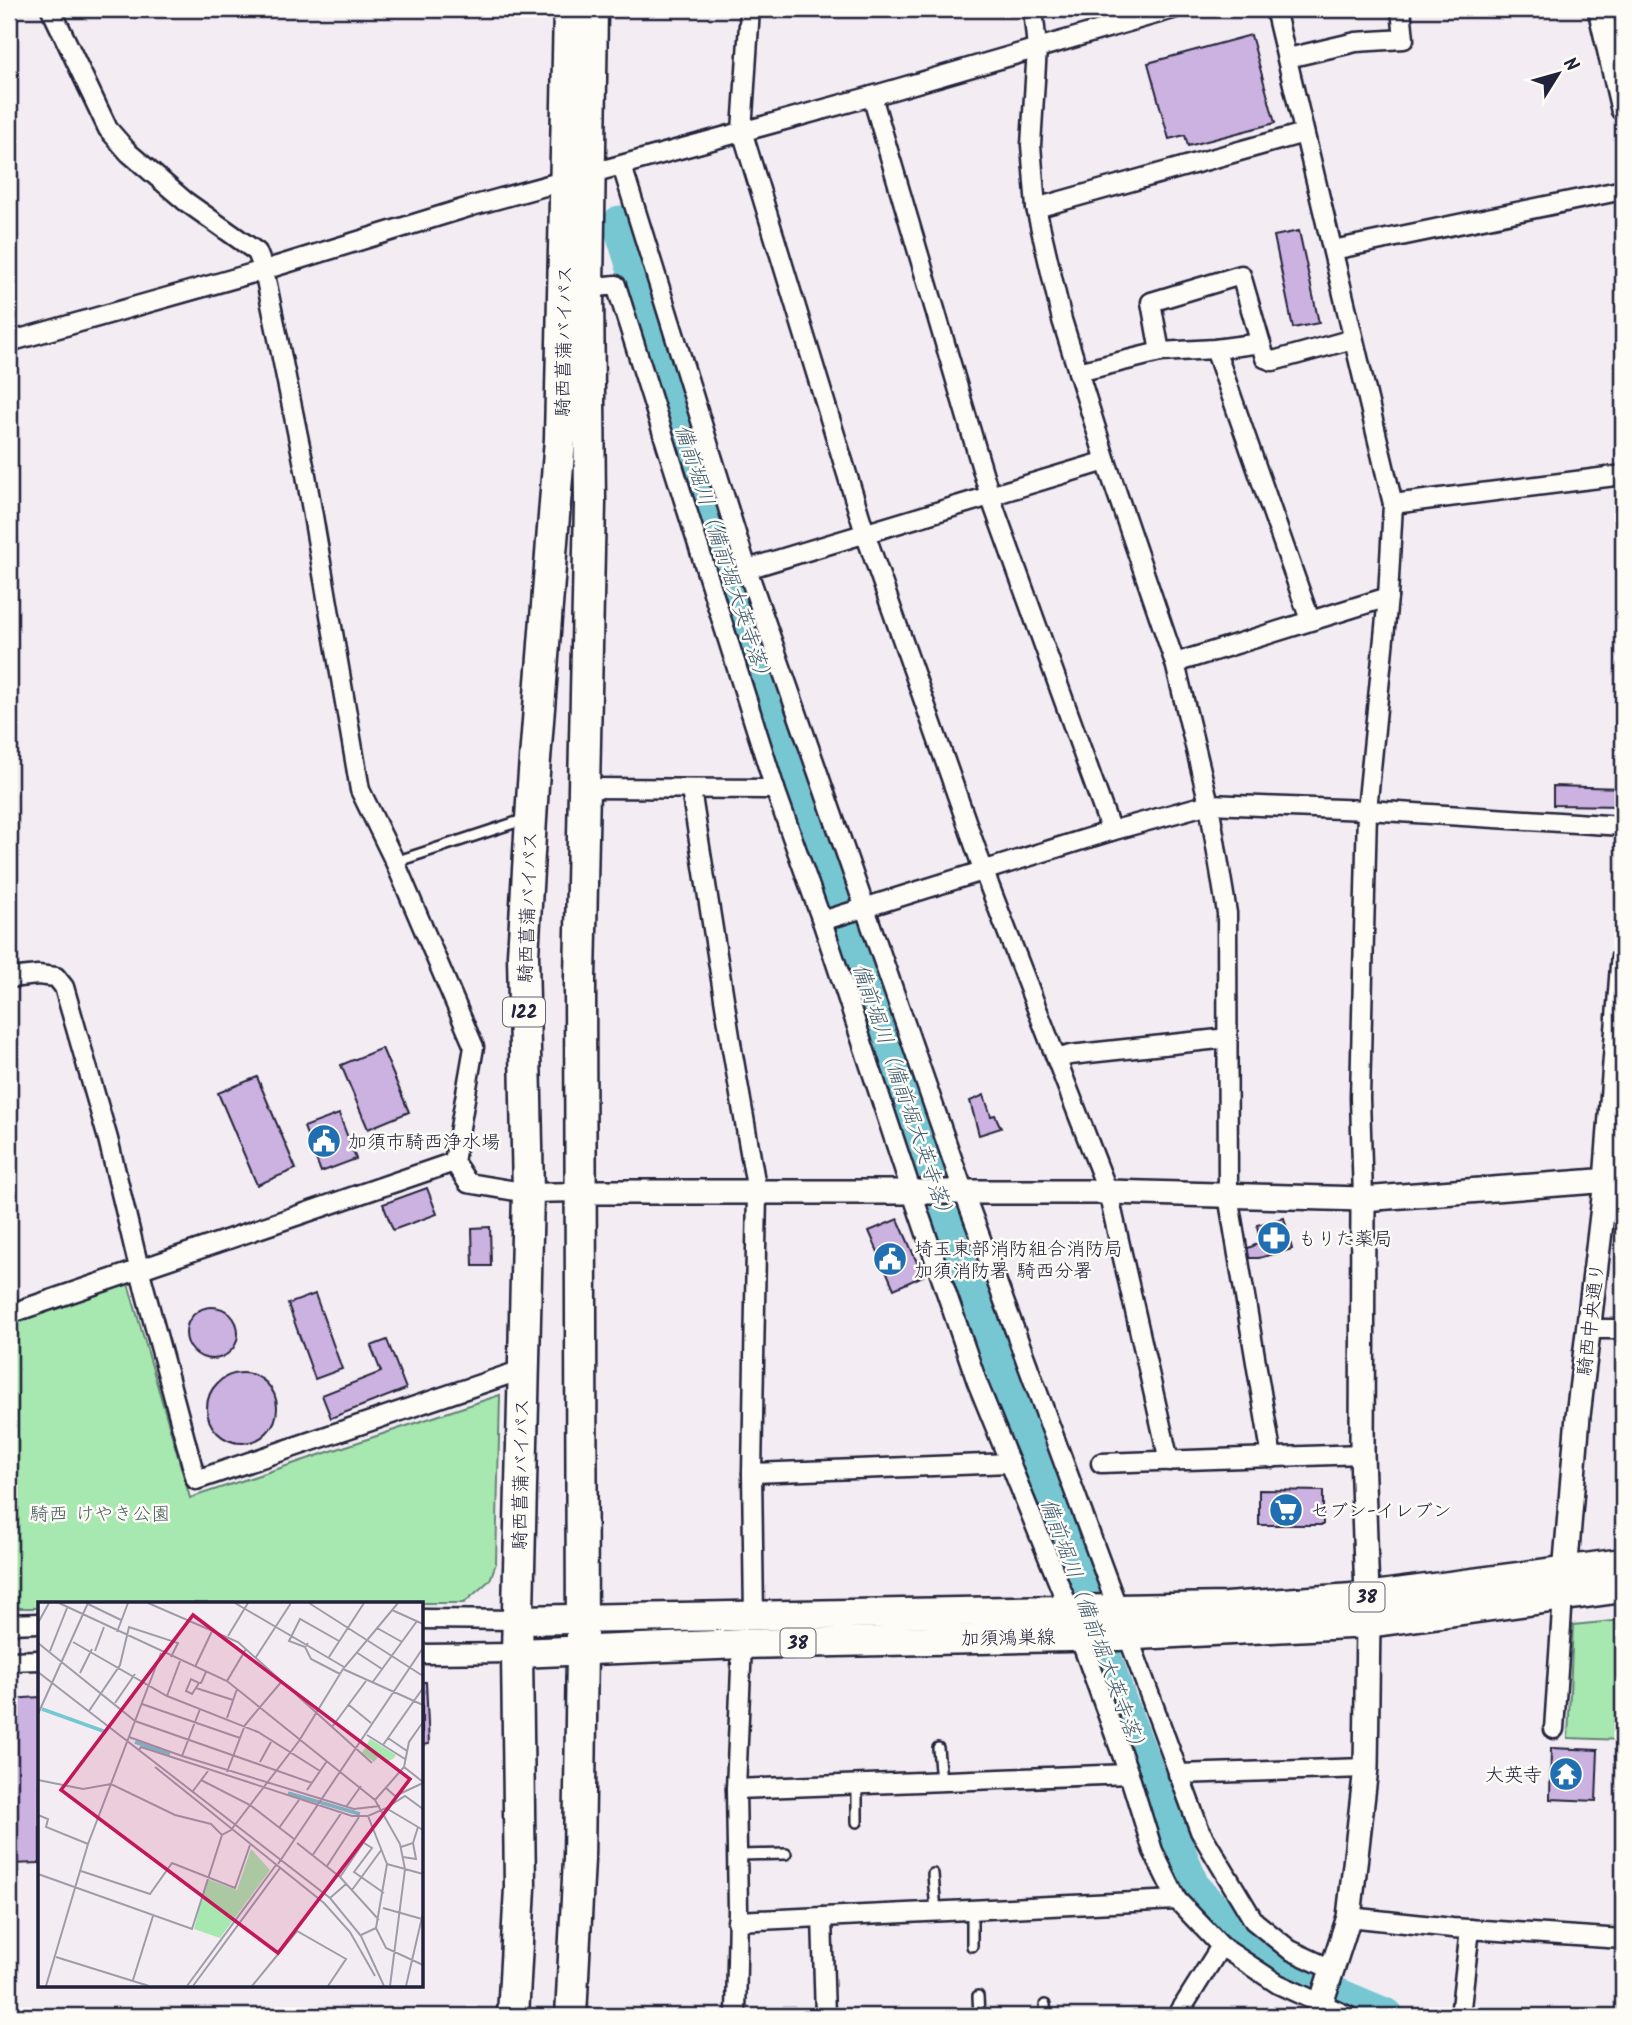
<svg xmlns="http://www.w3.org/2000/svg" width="1632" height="2025" font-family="Kalam,'Klee One',sans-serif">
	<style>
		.green { fill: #a7e7b0; stroke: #648476; stroke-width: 2 }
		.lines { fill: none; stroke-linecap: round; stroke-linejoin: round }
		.river { stroke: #77c7d2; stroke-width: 35 }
		.building { fill: #ccb2e1; stroke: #22223b; stroke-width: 2 }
		.service-casing { stroke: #22223b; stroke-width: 14 }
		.minor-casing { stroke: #22223b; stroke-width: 23 }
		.tertiary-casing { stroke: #22223b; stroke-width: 28 }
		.primary-casing { stroke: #22223b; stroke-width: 33 }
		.trunk-casing { stroke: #22223b; stroke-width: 35 }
		.service { stroke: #fdfcf7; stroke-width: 9 }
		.minor { stroke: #fdfcf7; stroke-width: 18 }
		.tertiary { stroke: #fdfcf7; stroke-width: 23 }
		.primary { stroke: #fdfcf7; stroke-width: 28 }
		.trunk { stroke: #fdfcf7; stroke-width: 30 }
		.labels { text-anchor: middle; stroke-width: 5; stroke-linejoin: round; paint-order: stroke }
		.shield { fill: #fdfcf7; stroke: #646373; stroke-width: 2 }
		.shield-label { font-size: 18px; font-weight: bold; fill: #22223b }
		.street-label { font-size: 19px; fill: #22223b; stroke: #fdfcf7 }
		.poi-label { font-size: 19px; fill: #22223b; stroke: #fdfcf7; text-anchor: start }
		.park-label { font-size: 19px; fill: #4a5d5e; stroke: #fdfcf7 }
		.water-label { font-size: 21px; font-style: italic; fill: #405c70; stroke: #fdfcf7 }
		.inset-river { fill: none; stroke: #77c7d2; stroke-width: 3.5 }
		.inset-road { fill: none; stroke: #9f9ca9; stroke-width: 2 }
		.view { fill: #c2185b; fill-opacity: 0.15; stroke: #c2185b; stroke-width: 3.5 }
		.inset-edge { fill: none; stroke: #22223b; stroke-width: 3.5 }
	</style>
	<rect width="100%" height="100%" fill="#f3edf3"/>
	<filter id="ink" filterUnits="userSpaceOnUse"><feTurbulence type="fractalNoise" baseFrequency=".0143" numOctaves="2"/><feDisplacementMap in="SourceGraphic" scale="14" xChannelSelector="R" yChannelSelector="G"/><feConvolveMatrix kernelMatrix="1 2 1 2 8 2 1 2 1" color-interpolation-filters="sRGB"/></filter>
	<g filter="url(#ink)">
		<g class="green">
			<path d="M125,1273L190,1498L500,1395L496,1563L490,1580L464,1603H40V1608H9V1319Z"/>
			<path d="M1623,1620V1740L1568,1738L1573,1625Z"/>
		</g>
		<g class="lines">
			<path class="river" d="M620,223L738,602L897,1077L1029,1439L1120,1703L1192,1886L1244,1942L1290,1975L1387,2016"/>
		</g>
		<g class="building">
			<path d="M1251,35L1275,123L1188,146L1185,135L1169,139L1148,63Z"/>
			<path d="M1299,231L1319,323L1293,328L1274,236Z"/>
			<path d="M1553,786L1623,788L1622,806L1553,805Z"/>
			<path d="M382,1048L409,1112L368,1129L341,1065Z"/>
			<path d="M257,1077L296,1169L257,1185L218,1093Z"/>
			<path d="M984,1095L991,1116L995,1115L1001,1128L979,1135L970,1101Z"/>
			<path d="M339,1114L356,1159L321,1172L304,1127Z"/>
			<path d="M427,1188L437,1214L393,1230L383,1204Z"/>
			<path d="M1284,1218L1292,1249L1259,1258H1249L1246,1249L1260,1243L1257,1225Z"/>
			<path d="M898,1219L923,1276L894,1289L869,1231Z"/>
			<path d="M490,1227L491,1266H473L472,1228Z"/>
			<path d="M315,1294L342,1369L315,1379L288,1304Z"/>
			<circle cx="212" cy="1333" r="26"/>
			<path d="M387,1340L406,1389L331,1418L322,1395L381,1372L371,1346Z"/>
			<circle cx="242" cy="1408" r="35"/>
			<path d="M1259,1490L1323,1491V1525H1259Z"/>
			<path d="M422,1682H426L429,1744L422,1745Z"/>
			<path d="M40,1697V1863L9,1864V1699Z"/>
			<path d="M1551,1748L1598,1750L1596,1801L1550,1799Z"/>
		</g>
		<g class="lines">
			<g class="service-casing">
				<g id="service">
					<path d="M395,862L526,819"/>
					<path d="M938,1748L941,1781"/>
					<path d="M857,1822V1784"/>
					<path d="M737,1855L786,1854"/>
					<path d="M933,1874L936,1912"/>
					<path d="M972,1910V1946"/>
					<path d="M978,1996L979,2016"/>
					<path d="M1045,2005L1046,2016"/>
				</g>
			</g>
			<g class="minor-casing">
				<g id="minor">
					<path d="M51,9L108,129L129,153L185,201L257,252L264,270L306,475L360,790L395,862L474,1047L454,1162L468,1183L528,1193L580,1192"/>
					<path d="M750,9L742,131L865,533L984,872L1108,1192L1169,1461"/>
					<path d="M1033,9L1037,48L1031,145L1036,208L1062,320L1106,461L1175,663L1209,804L1227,913L1228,1195L1272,1458"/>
					<path d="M1275,9L1393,504L1388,597L1367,810L1360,1098L1363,1199"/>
					<path d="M1288,58L1356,42L1404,39L1401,9"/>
					<path d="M872,96L990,496L1111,831"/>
					<path d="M622,166L747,569"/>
					<path d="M1036,208L1304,133"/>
					<path d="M1333,250L1623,190"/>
					<path d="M588,288L616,285L775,789L822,921L912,1193L977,1382L1070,1611L1129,1774L1153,1851L1177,1900L1221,1946L1278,1984L1348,2016"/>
					<path d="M9,342L264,270L472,206L872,96L1173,9"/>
					<path d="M1261,343L1215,349L1160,352L1151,302L1241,275L1265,358L1273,361L1353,339"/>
					<path d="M1215,349L1310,620"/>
					<path d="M1078,372L1160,352"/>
					<path d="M1106,461L747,569L964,1193L1200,1831L1254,1921L1290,1950L1333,1970"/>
					<path d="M1393,504L1623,475"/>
					<path d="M1175,663L1388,597"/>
					<path d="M585,788L775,789"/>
					<path d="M691,790L732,1049L757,1192L752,1473L754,1616"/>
					<path d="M822,921L1111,831L1209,804L1367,810L1623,826"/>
					<path d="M9,978L38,975L56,977L64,987L108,1139L139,1268L196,1480L522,1370"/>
					<path d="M1057,1059L1070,1055L1228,1038"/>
					<path d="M9,1314L454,1162"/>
					<path d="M1588,1329H1623"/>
					<path d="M1101,1463L1362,1454"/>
					<path d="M752,1473L1010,1463"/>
					<path d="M422,1619L518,1620"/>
					<path d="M9,1624L40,1623"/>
					<path d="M422,1654L517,1653"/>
					<path d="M9,1661L40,1660"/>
					<path d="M1554,1729L1563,1596"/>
					<path d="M1178,1774L1366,1768"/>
					<path d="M736,1789L1129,1774"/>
					<path d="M822,1917L825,2016"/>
					<path d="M1349,1917L1452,1928L1623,1939"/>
					<path d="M737,1921L1177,1900"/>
					<path d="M736,2016L738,1909L736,1789L742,1644"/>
					<path d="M1177,2016L1221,1946"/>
					<path d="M1460,2016L1470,1929"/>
				</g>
			</g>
			<g class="tertiary-casing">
				<g id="tertiary">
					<path d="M1600,9L1623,109"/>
					<path d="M580,1192H1108L1363,1199L1623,1179"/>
					<path d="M1564,1586L1578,1416L1606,1181L1623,959"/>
					<path d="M1317,2016L1349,1917L1366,1768L1368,1623L1362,1454L1363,1199"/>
				</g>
			</g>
			<g class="primary-casing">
				<g id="primary">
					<path d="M518,1620L1226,1607L1366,1597L1623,1563"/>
					<path d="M517,1653L742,1644L1118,1636L1368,1623L1623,1588"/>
				</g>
			</g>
			<g class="trunk-casing">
				<g id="trunk">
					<path d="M513,2016L520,1888L517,1653L528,1193L523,955L533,785L560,439L569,9"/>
					<path d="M571,2016L579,1859L582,1650L580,979L590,503L588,288L592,9"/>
				</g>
			</g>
			<use href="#service" class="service"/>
			<use href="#minor" class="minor"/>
			<use href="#tertiary" class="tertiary"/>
			<use href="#primary" class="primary"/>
			<use href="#trunk" class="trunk"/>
		</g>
	</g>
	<defs>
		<g id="civic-disc" transform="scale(1.75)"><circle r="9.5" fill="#1f6fb2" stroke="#fdfcf7"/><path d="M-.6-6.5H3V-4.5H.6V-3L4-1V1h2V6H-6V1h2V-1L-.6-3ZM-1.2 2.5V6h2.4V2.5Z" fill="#fff"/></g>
		<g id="pharmacy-disc" transform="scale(1.75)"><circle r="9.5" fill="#1f6fb2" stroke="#fdfcf7"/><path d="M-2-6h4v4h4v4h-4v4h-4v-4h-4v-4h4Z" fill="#fff"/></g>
		<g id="supermarket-disc" transform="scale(1.75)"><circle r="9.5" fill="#1f6fb2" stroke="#fdfcf7"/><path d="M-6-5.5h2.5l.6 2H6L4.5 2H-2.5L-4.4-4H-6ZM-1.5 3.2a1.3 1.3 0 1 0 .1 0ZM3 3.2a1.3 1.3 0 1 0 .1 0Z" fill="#fff"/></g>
		<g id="temple-disc" transform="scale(1.75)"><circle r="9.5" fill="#1f6fb2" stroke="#fdfcf7"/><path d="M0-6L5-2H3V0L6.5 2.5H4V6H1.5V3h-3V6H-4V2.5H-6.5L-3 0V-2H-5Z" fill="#fff"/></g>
	</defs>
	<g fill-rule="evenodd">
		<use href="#civic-disc" x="324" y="1141"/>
		<use href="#pharmacy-disc" x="1274" y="1238"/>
		<use href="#civic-disc" x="890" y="1259"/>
		<use href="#supermarket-disc" x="1286" y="1510"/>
		<use href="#temple-disc" x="1566" y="1774"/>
	</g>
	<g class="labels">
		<g class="shield">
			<rect x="503" y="997.5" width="42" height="29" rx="5"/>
			<rect x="1349.5" y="1582.5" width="35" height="29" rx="5"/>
			<rect x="780.5" y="1628.5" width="35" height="29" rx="5"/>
		</g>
		<g class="shield-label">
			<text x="524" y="1018">122</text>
			<text x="1367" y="1603">38</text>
			<text x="798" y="1649">38</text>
		</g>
		<g class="street-label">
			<text transform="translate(563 341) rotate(-89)" y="7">騎西菖蒲バイパス</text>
			<text transform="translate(527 907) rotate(-88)" y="7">騎西菖蒲バイパス</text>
			<text transform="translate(1590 1319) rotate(-83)" y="7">騎西中央通り</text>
			<text transform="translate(520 1474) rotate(-89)" y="7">騎西菖蒲バイパス</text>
			<text transform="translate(1008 1637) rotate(-1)" y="7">加須鴻巣線</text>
		</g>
		<g class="poi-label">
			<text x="348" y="1148">加須市騎西浄水場</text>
			<text x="1298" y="1245">もりた薬局</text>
			<text x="914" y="1255">埼玉東部消防組合消防局<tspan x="914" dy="22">加須消防署 騎西分署</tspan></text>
			<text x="1310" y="1517">セブン-イレブン</text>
			<text x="1542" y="1781" text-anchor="end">大英寺</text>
		</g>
		<g class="park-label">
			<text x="100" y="1520">騎西 けやき公園</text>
		</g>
		<g class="water-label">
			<text transform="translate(724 555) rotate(72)" y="7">備前堀川（備前堀大英寺落）</text>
			<text transform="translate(904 1093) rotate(71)" y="7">備前堀川（備前堀大英寺落）</text>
			<text transform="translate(1094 1627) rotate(70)" y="7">備前堀川（備前堀大英寺落）</text>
		</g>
	</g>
	<g transform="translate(38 1602)">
		<rect width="385" height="385" fill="#f3edf3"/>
		<path d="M332,137L358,153L356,156L349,160L341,154L336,160L324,151ZM213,247L232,268L182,336L156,327L169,277L199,288Z" fill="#a7e7b0"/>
		<path class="inset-river" d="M4,107L68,130M97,140L132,152M250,191L322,212"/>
		<path class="inset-road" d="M21,1L189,79L337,198L362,242L367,267L352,384M110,1L200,40L334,161M197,1L306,65M271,1L385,74M50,2L83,18M354,8L385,22M0,21L11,1M339,26L364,40M79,30L90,1M190,34L210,1M35,40L129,94L220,130L282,169M0,41L97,119L274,181M270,41L267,45L251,39L262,17L301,39M267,45L273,57L302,72M12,49L29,6M57,49L66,25M318,50L344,67M218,55L253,1M291,55L326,1M157,65L175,27M305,67L385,103M0,70L292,296L323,334L346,384M42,71L54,47M189,79L208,47M161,81L154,92L148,89L153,77L161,81H163L168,70M334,81L379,19M158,86L195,98M129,94L142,59M77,101L97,72M104,102L202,136M311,103L333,121M162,107L144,154L316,207L342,204M51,109L82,63L91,25L140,41L133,55M0,112L50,1M189,116L199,87M294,125L328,79M329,133L367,157M91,135L144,154M350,136L369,149M345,143L385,86M101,148L103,145L314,214H330L348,206L385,228M222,160L233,140M117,165L286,301L312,330L337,374M366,165L385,180M189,170L207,123L244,79M0,178L45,187L73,182L137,213L173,222L184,233M163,178L212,203L256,237M348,186L357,194L385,181M269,188L289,159M155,189L170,169M337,198L366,165L371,140L385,120M308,205L323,184M348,206L367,194L385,207M0,213L10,217L8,225L50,242M241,226L261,198M259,241L302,275L341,318M326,241L334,246L316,270L346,291M363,245L375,241L380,225M274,254L304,210M365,255L378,257L375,241M240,262L385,46M349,262L385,272M289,264L321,215M43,269L112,292L134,261L197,286L212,243M0,272L154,327L184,233L193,228L261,139L305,67L360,1M302,275L334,228M314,288L344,247M292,296L308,282M345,306L384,317M338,326L348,346L385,363M323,333L338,326L349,262L330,214M18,355L111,384M95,378L115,314M8,384L50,242L123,51M149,384L238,263M155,384L242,266M214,384L259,329L308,357L290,384M368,384L385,311"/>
		<path class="view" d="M155,13L372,177L240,351L23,188Z"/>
		<rect width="385" height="385" class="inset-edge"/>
	</g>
	<rect width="1632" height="2025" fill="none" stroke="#fdfcf7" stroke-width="35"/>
	<rect x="18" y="18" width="1597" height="1990" fill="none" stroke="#22223b" stroke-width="2.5" filter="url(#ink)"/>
	<g transform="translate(1558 74) rotate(53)" stroke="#fdfcf7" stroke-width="5" paint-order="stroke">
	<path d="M0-5L12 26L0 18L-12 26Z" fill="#22223b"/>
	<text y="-10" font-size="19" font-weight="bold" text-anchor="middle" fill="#22223b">N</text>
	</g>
</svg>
